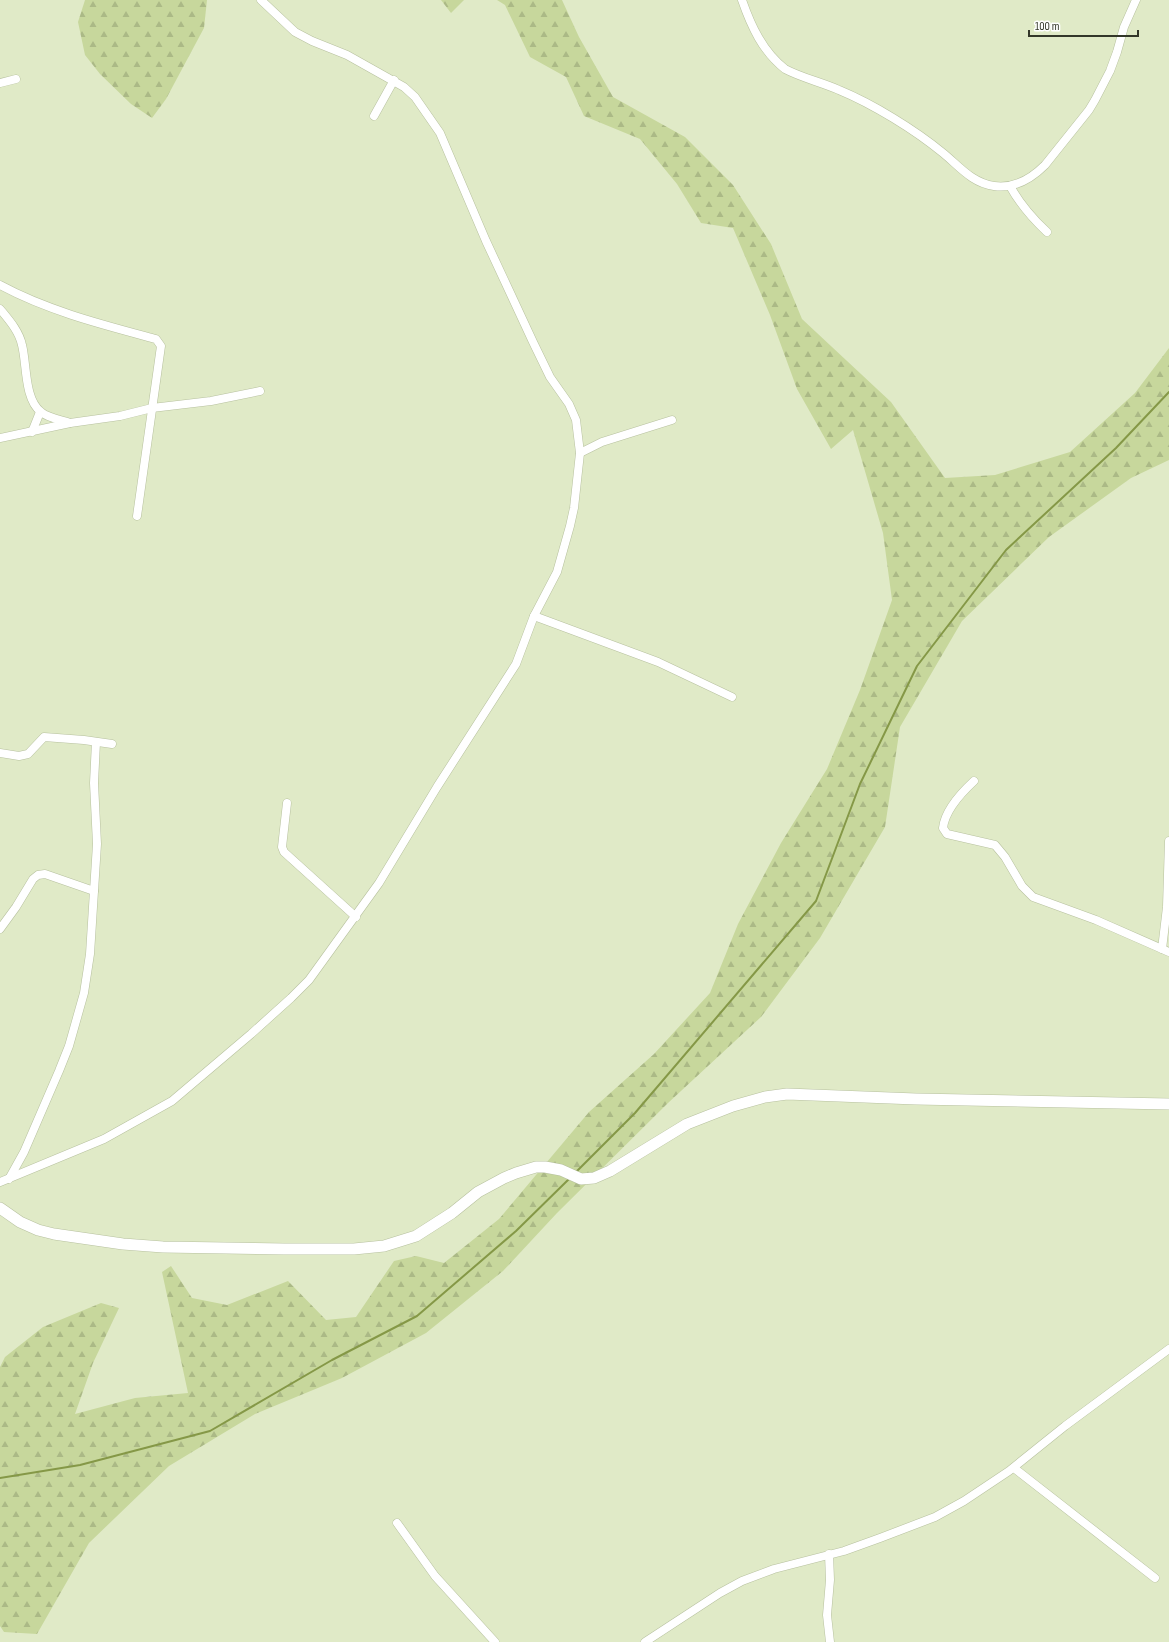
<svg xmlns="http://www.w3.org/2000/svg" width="1169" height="1642" font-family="'Sofia Sans Condensed',sans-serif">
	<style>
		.forest { fill: url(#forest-firs) }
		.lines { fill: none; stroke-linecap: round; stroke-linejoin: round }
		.stream { stroke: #859847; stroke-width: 2 }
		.street-casing { stroke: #b7c19f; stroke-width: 9 }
		.secondary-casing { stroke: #b7c19f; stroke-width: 12 }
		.street { stroke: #fff; stroke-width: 8 }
		.secondary { stroke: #fff; stroke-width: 11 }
	</style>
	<defs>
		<pattern id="forest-firs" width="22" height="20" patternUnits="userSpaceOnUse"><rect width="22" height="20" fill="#c7d79c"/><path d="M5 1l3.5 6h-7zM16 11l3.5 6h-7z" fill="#abb986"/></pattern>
	</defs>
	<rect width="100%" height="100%" fill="#e0eac7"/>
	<g class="forest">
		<path d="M85,0H207L204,28L166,99L152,118L131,104L100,74L85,55L78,22Z"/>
		<path d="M441,0H464L451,13Z"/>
		<path d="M497,0H562L579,37L613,97L685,137L733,185L771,244L802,319L891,402L945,478L995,475L1070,452L1135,393L1169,348V460L1131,478L1049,537L962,621L900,727L885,827L820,938L761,1017L668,1103L557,1213L503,1271L426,1333L342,1378L255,1414L169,1466L89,1543L37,1634L4,1632L0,1626V1367L5,1357L43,1327L101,1303L119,1308L93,1363L75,1414L135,1398L188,1393L162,1272L171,1266L192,1298L227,1305L288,1281L326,1320L356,1317L394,1261L416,1256L444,1263L499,1219L589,1112L654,1054L710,993L738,924L781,843L827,769L860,690L892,600L883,533L853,430L831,449L797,389L770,315L733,228L701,223L677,184L640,139L584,116L566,77L530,57L505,5Z"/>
	</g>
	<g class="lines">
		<g class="stream">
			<path d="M576,1172L635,1113L816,901L860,784L917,666L1006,550L1116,448L1169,392"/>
			<path d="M0,1478L80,1465L210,1431L332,1360L417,1316L516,1231L570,1178"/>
		</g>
		<g class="street-casing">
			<g id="street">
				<path d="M742,0C751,26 763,52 785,69C802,78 821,82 839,90C873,104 915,130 943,153C959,166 972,183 994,186C1015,189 1031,179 1045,165L1089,110L1095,100L1110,71L1117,52L1124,27L1136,0"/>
				<path d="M0,83L16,79"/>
				<path d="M374,116L394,80"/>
				<path d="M1010,186C1020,204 1032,218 1047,232"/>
				<path d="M0,285C48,311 104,325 156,339L161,346L137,516"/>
				<path d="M0,309C9,320 19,331 22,345C27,364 24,399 41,412C48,418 61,420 70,423"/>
				<path d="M32,432L40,412"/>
				<path d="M0,438L70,423L120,416L152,408L211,401L260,391"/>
				<path d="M580,453L602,442L672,420"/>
				<path d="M534,616L658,662L732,697"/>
				<path d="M0,753L19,756L28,754L44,737L84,740L112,744"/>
				<path d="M974,781C961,793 945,810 943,828L947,834L995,845L1005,857L1022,886L1033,897L1096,920L1169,952"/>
				<path d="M287,803L282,847L284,852L356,917"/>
				<path d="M0,929L16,907L33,879L38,875L45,874L94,891"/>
				<path d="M1162,949L1167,907L1169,841"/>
				<path d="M9,1179L24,1152L59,1071L69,1046L84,993L90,954L94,891L97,844L94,783L96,742"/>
				<path d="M0,1182L104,1139L172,1101L251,1034L291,998L309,980L379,883L437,787L516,664L534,616L557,572L570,526L574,508L580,453L576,420L569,404L550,377L533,342L486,241L440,133L415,97L404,87L347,55L312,41L295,32L261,0"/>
				<path d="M1014,1468L1155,1578"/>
				<path d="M397,1523L435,1576L495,1642"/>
				<path d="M829,1554L830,1580L827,1615L830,1642"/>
				<path d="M645,1642L720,1593L742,1581L774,1569L844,1551L880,1538L935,1517L964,1501L1009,1471L1065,1426L1169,1349"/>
			</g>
		</g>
		<g class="secondary-casing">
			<path id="secondary" d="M0,1208L20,1222L38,1230L54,1234L123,1244L163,1247L284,1249H354L384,1246L416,1236L452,1213L478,1192L504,1178L516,1173L536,1167H545L561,1170L581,1179L594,1178L610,1171L687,1124L733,1106L765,1097L787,1094L916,1099L1169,1104"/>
		</g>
		<use href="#street" class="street"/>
		<use href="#secondary" class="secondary"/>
	</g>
	<path d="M1029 30v6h109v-6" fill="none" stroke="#333729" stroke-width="2"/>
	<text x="1035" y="30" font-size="12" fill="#333729" stroke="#ffffff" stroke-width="3" paint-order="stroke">100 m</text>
</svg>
